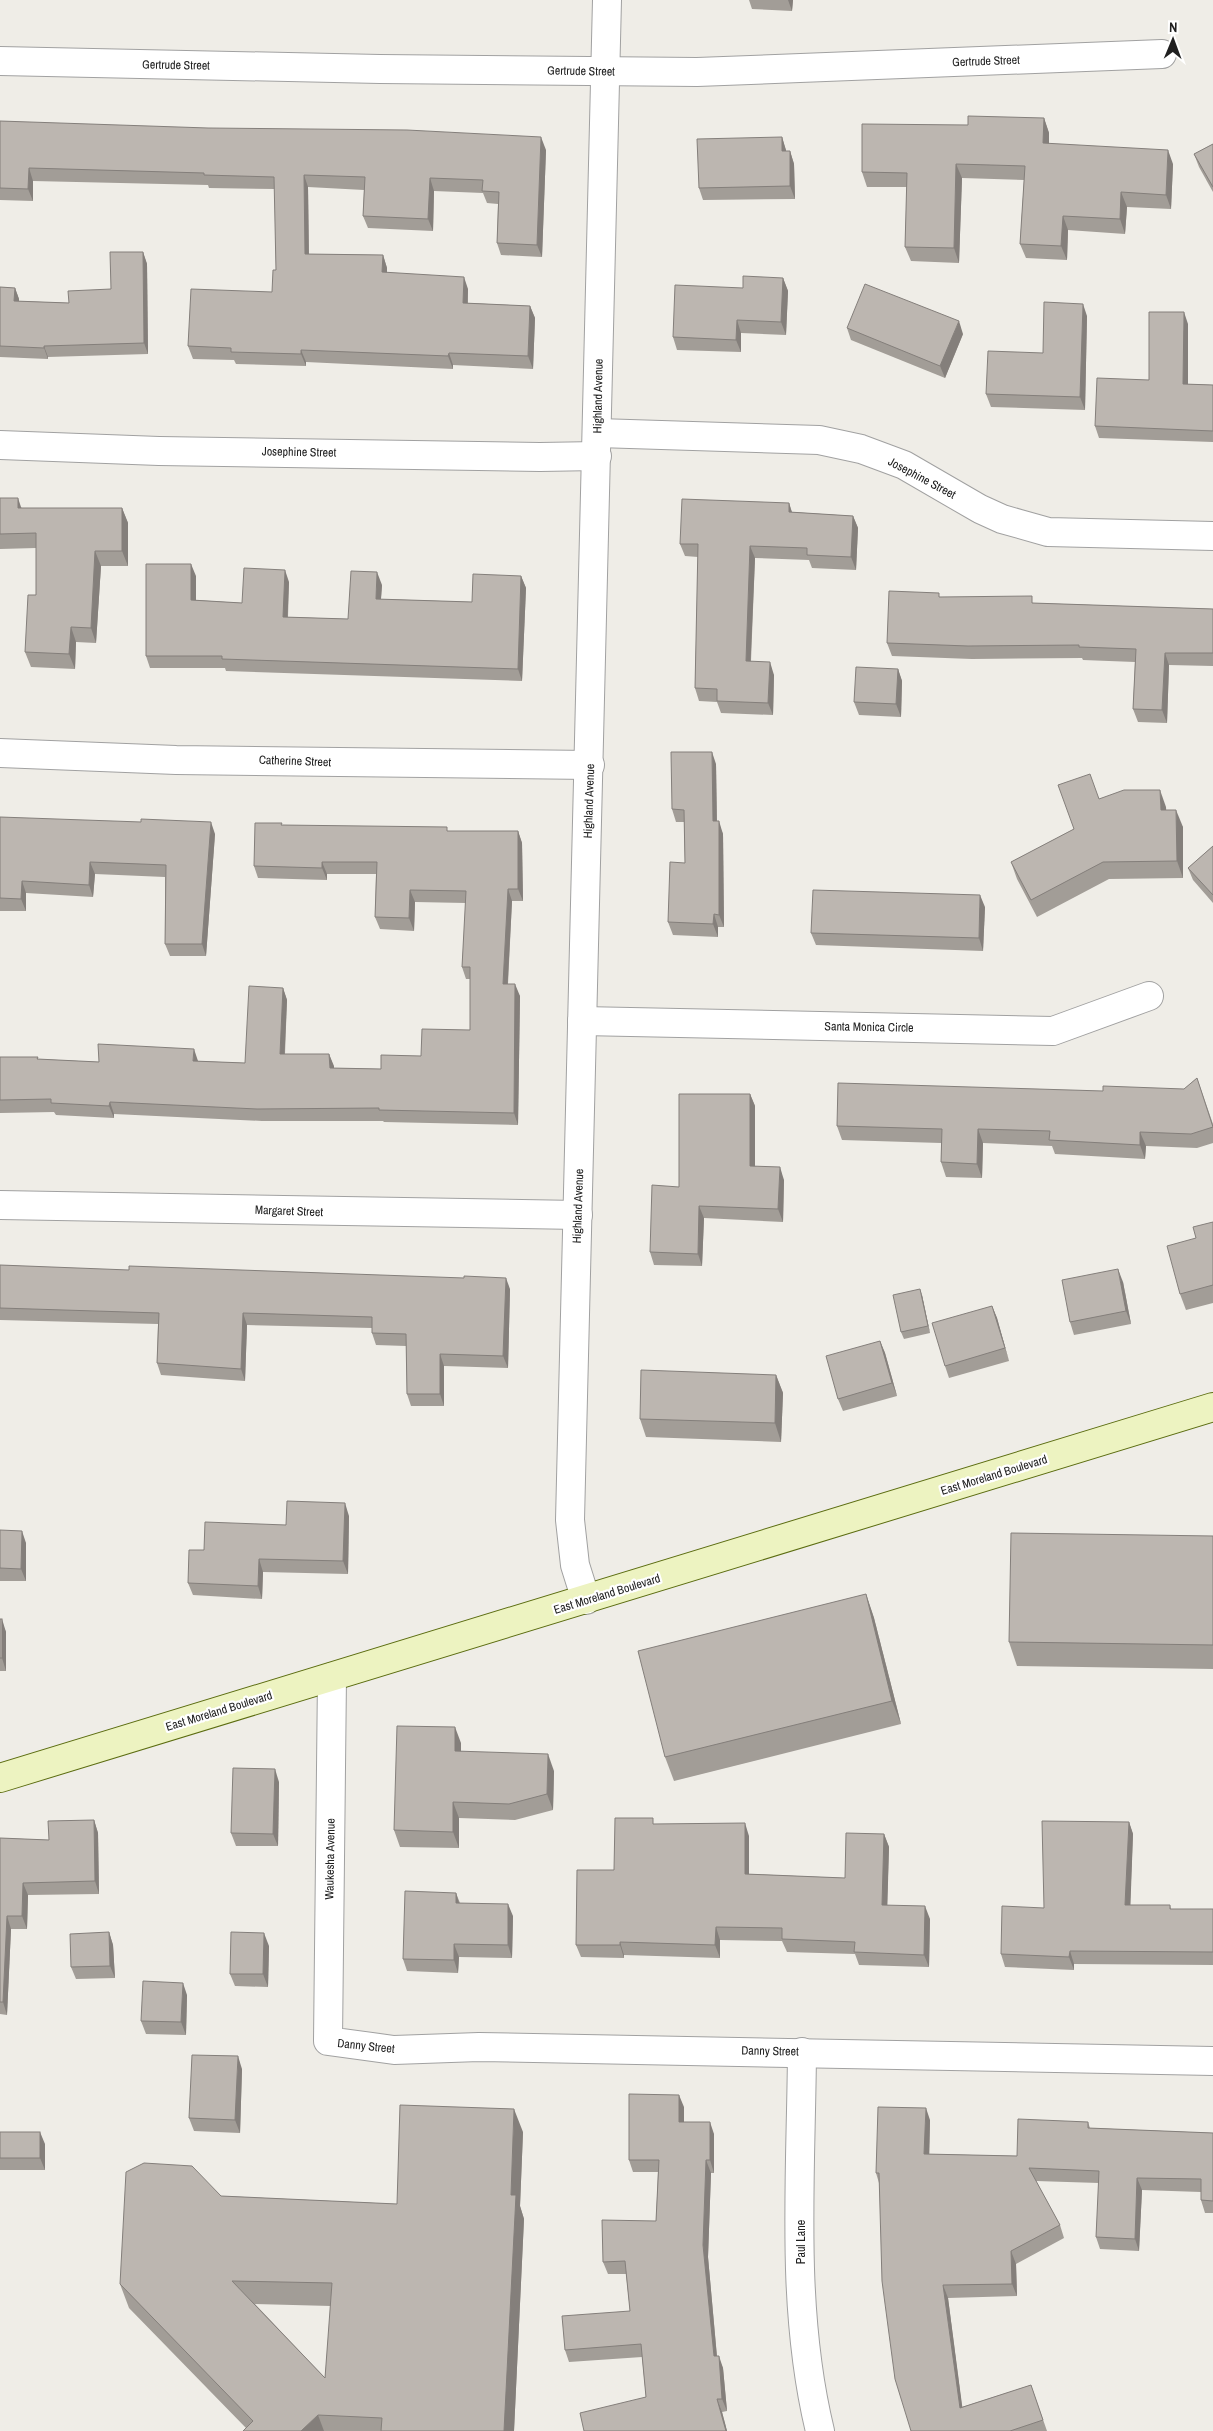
<svg xmlns="http://www.w3.org/2000/svg" width="1213" height="2431" font-family="'Archivo Narrow',sans-serif">
	<style>
		.lines { fill: none; stroke-linecap: round; stroke-linejoin: round }
		.street-casing { stroke: #a1a1a1; stroke-width: 30 }
		.secondary-casing { stroke: #5c6d11; stroke-width: 30 }
		.street { stroke: #fff; stroke-width: 28 }
		.secondary { stroke: #edf3c1; stroke-width: 28 }
		.wall { fill: #a29d97; fill-rule: evenodd }
		.shaded-wall { fill: #847f7b }
		.building { fill: #bcb6b0; stroke: #847f7b; fill-rule: evenodd }
		.labels { text-anchor: middle; stroke-width: 4.5; stroke-linejoin: round; paint-order: stroke }
		.street-label { font-size: 12px; fill: #202020; stroke: #fff }
	</style>
	<rect width="100%" height="100%" fill="#efede7"/>
	<g class="lines">
		<g class="street-casing">
			<g id="street">
				<path d="M0,61L380,69L697,72L1162,54"/>
				<path d="M598,433L819,440L861,449L904,465L980,509L1002,519L1048,532L1213,536"/>
				<path d="M0,445L159,451L540,457L597,456"/>
				<path d="M0,753L176,760L590,765"/>
				<path d="M582,1021L1053,1031L1149,996"/>
				<path d="M0,1205L578,1215"/>
				<path d="M586,1600L575,1565L570,1520L607,0"/>
				<path d="M332,1677L328,2041L394,2050L479,2047L1213,2061"/>
				<path d="M802,2052C801,2178 790,2308 820,2431"/>
			</g>
		</g>
		<g class="secondary-casing">
			<path id="secondary" d="M0,1778L1213,1407"/>
		</g>
		<use href="#street" class="street"/>
		<use href="#secondary" class="secondary"/>
	</g>
	<g class="wall">
		<path d="M749,0H793L792,11L752,9Z"/>
		<path d="M1044,118L1049,133V144L1173,164L1171,209L1127,207L1125,234L1068,230L1067,260L1026,258L1020,244L1024,180L962,178L959,263L911,261L905,247L907,187H867L862,172L968,125Z"/>
		<path d="M0,121L546,150L542,257L501,255L497,243L498,204L487,203L483,193L434,191L433,231L368,228L363,216L364,190L308,187L309,254L383,255L387,268V273L468,289V303L530,306L535,318L533,369L453,365V369L306,362V366L236,364L234,360L193,359L188,346L272,292L276,270L275,189L209,188L208,185L33,181V201L0,200Z"/>
		<path d="M782,137L786,151H790L794,164L795,199L703,200L699,188Z"/>
		<path d="M1213,144V192L1199,167L1194,154Z"/>
		<path d="M143,252L147,264L148,354L48,357V359L0,357V287L15,288L19,299V301L69,303L111,289Z"/>
		<path d="M783,278L788,291L786,335L741,333V352L677,350L673,337L743,288Z"/>
		<path d="M1087,316L1085,410L991,407L986,394L1043,353Z"/>
		<path d="M1188,324V384L1213,385V442L1099,438L1095,426L1149,380Z"/>
		<path d="M847,328L963,334L945,378L851,340Z"/>
		<path d="M0,498L22,508H122L128,523V566H101L96,643L76,642L75,669L31,667L25,652L36,595V548L0,549Z"/>
		<path d="M789,503L792,512L853,516L858,528L856,570L812,568L809,560L755,558L751,661L774,675L773,715L721,713L717,702L699,701L695,688L698,557L685,556L680,544Z"/>
		<path d="M196,576V600L242,603L289,582L288,617L348,619L382,585L381,599L472,602L521,576L526,588L522,681L226,671L225,668H150L146,656Z"/>
		<path d="M940,597L1034,603L1213,609V666L1169,665L1167,723L1138,722L1133,709L1135,662L1083,660L1082,658L972,659L892,656L887,643Z"/>
		<path d="M898,669L902,681L901,717L859,715L854,702Z"/>
		<path d="M716,764L717,821L723,834L724,927H718V937L673,935L668,922L685,863L684,822H676L672,809Z"/>
		<path d="M1100,799L1166,807V810L1183,827V878L1109,879L1037,917L1017,879L1011,862L1074,829Z"/>
		<path d="M0,817L215,834L206,956H170L165,944V877L95,874L93,897L26,893V911H0Z"/>
		<path d="M282,825L449,831H518L522,843L523,901H512L508,984L520,996L518,1125L384,1122L383,1121H262L114,1114V1118L56,1115L54,1112L0,1113V1057H38V1059L99,1062L198,1061L245,1063L283,988L287,1000L285,1054H329L334,1068L381,1069L421,1056L470,1030V979H466L462,967L466,903L415,902L414,931L380,929L375,917L376,874H327V880L258,878L254,866Z"/>
		<path d="M1213,846V903L1193,880L1188,868Z"/>
		<path d="M985,907L983,951L816,945L811,933Z"/>
		<path d="M1197,1078L1213,1124V1143L1197,1148L1146,1146L1145,1159L1055,1154L1052,1146L983,1143L982,1178L946,1177L941,1162V1143L842,1140L837,1126L1184,1089Z"/>
		<path d="M750,1094L755,1106V1166L784,1180L783,1222L704,1218L702,1266L654,1265L650,1252L679,1187Z"/>
		<path d="M1213,1222V1303L1186,1310L1180,1294L1196,1238Z"/>
		<path d="M0,1265L510,1289L508,1368L444,1366V1406H411L407,1394L406,1346L376,1345L372,1333V1328L247,1325L245,1381L161,1375L157,1363L158,1324L0,1320Z"/>
		<path d="M1123,1282L1131,1324L1074,1335L1070,1322Z"/>
		<path d="M922,1295L930,1333L904,1339L901,1332Z"/>
		<path d="M992,1306L997,1318L1009,1361L949,1378L945,1366Z"/>
		<path d="M880,1341L885,1353L897,1396L843,1411L838,1399Z"/>
		<path d="M776,1375L783,1393L781,1442L646,1437L640,1419Z"/>
		<path d="M349,1516L348,1574L263,1572L262,1599L193,1595L188,1583L204,1550L286,1525Z"/>
		<path d="M0,1530L26,1543V1581H0Z"/>
		<path d="M1213,1536V1669L1017,1666L1009,1642Z"/>
		<path d="M866,1594L874,1618L901,1724L674,1781L665,1757Z"/>
		<path d="M0,1619L6,1632V1671H0Z"/>
		<path d="M461,1743V1751L554,1771L553,1810L515,1820L459,1818V1848L400,1847L394,1830Z"/>
		<path d="M279,1782L278,1846H236L231,1833Z"/>
		<path d="M94,1820L98,1833L99,1894L28,1895L27,1929H11L7,2015L0,2014V1838L49,1840Z"/>
		<path d="M1129,1822L1133,1834L1130,1905H1170L1171,1909H1213V1965L1074,1964V1970L1005,1967L1001,1954L1044,1908Z"/>
		<path d="M655,1824L749,1836V1874L845,1878L884,1834L889,1847L887,1905L930,1919L929,1967L859,1965L855,1954L787,1952L782,1941L720,1940V1958L624,1955V1958L581,1957L576,1945L614,1870Z"/>
		<path d="M456,1893L460,1903L513,1916L512,1958L459,1957L458,1973L407,1971L403,1959Z"/>
		<path d="M109,1932L113,1945L115,1978L76,1979L71,1967Z"/>
		<path d="M269,1946L268,1987L235,1986L230,1974Z"/>
		<path d="M187,1995L186,2035L146,2034L141,2021Z"/>
		<path d="M242,2069L240,2133L194,2131L189,2118Z"/>
		<path d="M684,2107V2122L714,2134V2173H711L708,2257L717,2356L723,2368L727,2411L722,2412L727,2431H584L646,2397L642,2357L569,2362L565,2350L630,2311L626,2274H608L603,2262L656,2221L658,2172H633L629,2160Z"/>
		<path d="M930,2120L929,2154L1017,2156L1088,2122L1090,2128L1213,2133V2213H1205L1201,2200V2192L1142,2190L1139,2251L1100,2249L1096,2237L1099,2183L1036,2181L1060,2225L1064,2238L1016,2264L1017,2296L948,2298L962,2407L1031,2385L1047,2431H911L879,2183L876,2173Z"/>
		<path d="M0,2132L45,2144V2170H0Z"/>
		<path d="M523,2132L520,2206L524,2219L514,2431H243L246,2428L129,2308L120,2284L221,2196L397,2204ZM255,2304L331,2306L325,2378Z"/>
	</g>
	<g class="shaded-wall">
		<path d="M788,0H793L792,11Z"/>
		<path d="M1044,118L1049,133V158L1043,143Z"/>
		<path d="M541,137L546,150L542,257L537,245Z"/>
		<path d="M782,137L786,150V164L782,151Z"/>
		<path d="M1168,150L1173,164L1171,209L1166,195Z"/>
		<path d="M790,151L794,164L795,199L790,186Z"/>
		<path d="M956,164L962,178L959,263L954,248Z"/>
		<path d="M29,168L33,181V201L28,189Z"/>
		<path d="M304,175L308,187L309,267L305,254Z"/>
		<path d="M430,178L434,191L433,231L428,219Z"/>
		<path d="M1121,192L1127,207L1125,234L1120,219Z"/>
		<path d="M1063,216L1068,230L1067,260L1061,246Z"/>
		<path d="M143,252L147,264L148,354L144,343Z"/>
		<path d="M383,255L387,268V285L382,272Z"/>
		<path d="M464,277L468,289L467,315L463,303Z"/>
		<path d="M783,278L788,291L786,335L781,322Z"/>
		<path d="M15,288L19,299V313L14,301Z"/>
		<path d="M1083,304L1087,316L1085,410L1080,397Z"/>
		<path d="M530,306L535,318L533,369L528,356Z"/>
		<path d="M1184,312L1188,324V396L1183,384Z"/>
		<path d="M737,320L741,333V352L736,340Z"/>
		<path d="M959,321L963,334L945,378L940,366Z"/>
		<path d="M44,346L48,357V359L44,348Z"/>
		<path d="M301,350L306,362V366L301,354Z"/>
		<path d="M449,353L453,365V369L448,356Z"/>
		<path d="M18,498L23,513L18,508Z"/>
		<path d="M789,503L793,516L789,512Z"/>
		<path d="M122,508L128,523V566L122,551Z"/>
		<path d="M853,516L858,528L856,570L851,557Z"/>
		<path d="M750,546L755,558L750,674L746,661Z"/>
		<path d="M95,551L101,566L96,643L91,628Z"/>
		<path d="M191,564L196,576V612L191,600Z"/>
		<path d="M285,570L289,582L287,629L283,617Z"/>
		<path d="M377,572L382,585L380,611L376,599Z"/>
		<path d="M521,576L526,588L522,681L518,669Z"/>
		<path d="M71,627L76,642L75,669L69,654Z"/>
		<path d="M1165,653L1169,665L1167,723L1162,710Z"/>
		<path d="M770,662L774,675L773,715L768,703Z"/>
		<path d="M898,669L902,681L901,717L896,704Z"/>
		<path d="M712,752L716,764L717,834L713,821Z"/>
		<path d="M1160,790L1166,807L1167,827L1161,810Z"/>
		<path d="M1176,810L1183,827V878L1177,861Z"/>
		<path d="M719,821L723,834L724,927L719,915Z"/>
		<path d="M211,822L215,834L206,956L202,944Z"/>
		<path d="M518,831L522,843L523,901L518,889Z"/>
		<path d="M90,862L95,874L93,897L89,885Z"/>
		<path d="M322,862L327,874V880L322,868Z"/>
		<path d="M22,881L26,893V911L21,899Z"/>
		<path d="M508,889L512,901L507,996L503,984Z"/>
		<path d="M410,890L415,902L414,931L409,918Z"/>
		<path d="M980,895L985,907L983,951L979,938Z"/>
		<path d="M714,914L718,927V937L713,924Z"/>
		<path d="M515,984L520,996L518,1125L514,1113Z"/>
		<path d="M283,988L287,1000L284,1066L280,1054Z"/>
		<path d="M194,1049L198,1061H193Z"/>
		<path d="M329,1054L334,1066V1080L330,1068Z"/>
		<path d="M750,1094L755,1106V1179L750,1166Z"/>
		<path d="M110,1102L114,1114V1118L109,1106Z"/>
		<path d="M978,1129L983,1143L982,1178L977,1164Z"/>
		<path d="M1140,1132L1146,1146L1145,1159L1140,1145Z"/>
		<path d="M780,1167L784,1180L783,1222L778,1209Z"/>
		<path d="M699,1206L704,1218L702,1266L698,1254Z"/>
		<path d="M1118,1269L1123,1282L1131,1324L1126,1311Z"/>
		<path d="M506,1278L510,1289L508,1368L503,1356Z"/>
		<path d="M920,1289L922,1295L930,1333L928,1326Z"/>
		<path d="M992,1306L997,1318L1009,1361L1005,1348Z"/>
		<path d="M243,1313L247,1325L245,1381L241,1369Z"/>
		<path d="M880,1341L885,1353L897,1396L892,1383Z"/>
		<path d="M440,1354L444,1366V1406L440,1394Z"/>
		<path d="M776,1375L783,1393L781,1442L775,1423Z"/>
		<path d="M345,1503L349,1516L348,1574L343,1561Z"/>
		<path d="M22,1531L26,1543V1581L21,1569Z"/>
		<path d="M259,1559L263,1572L262,1599L258,1586Z"/>
		<path d="M866,1594L874,1618L901,1724L892,1701Z"/>
		<path d="M2,1619L6,1632V1671L2,1658Z"/>
		<path d="M455,1727L461,1743V1767L455,1751Z"/>
		<path d="M548,1754L554,1771L553,1810L547,1794Z"/>
		<path d="M275,1769L279,1782L278,1846L273,1834Z"/>
		<path d="M453,1802L459,1818V1848L453,1832Z"/>
		<path d="M94,1820L98,1833L99,1894L95,1881Z"/>
		<path d="M1129,1822L1133,1834L1130,1917L1125,1905Z"/>
		<path d="M745,1823L749,1836V1887L745,1874Z"/>
		<path d="M884,1834L889,1847L887,1918L882,1905Z"/>
		<path d="M23,1883L28,1895L27,1929L22,1916Z"/>
		<path d="M456,1893L460,1906L456,1903Z"/>
		<path d="M508,1904L513,1916L512,1958L508,1945Z"/>
		<path d="M925,1906L930,1919L929,1967L924,1955Z"/>
		<path d="M7,1916L11,1929L7,2015L3,2002Z"/>
		<path d="M716,1927L720,1940V1958L715,1945Z"/>
		<path d="M109,1932L113,1945L115,1978L110,1966Z"/>
		<path d="M264,1933L269,1946L268,1987L263,1974Z"/>
		<path d="M620,1942L624,1955V1958L620,1945Z"/>
		<path d="M454,1944L459,1957L458,1973L454,1960Z"/>
		<path d="M1070,1951L1074,1964V1970L1069,1957Z"/>
		<path d="M183,1983L187,1995L186,2035L181,2022Z"/>
		<path d="M238,2056L242,2069L240,2133L235,2120Z"/>
		<path d="M679,2095L684,2107V2134L679,2122Z"/>
		<path d="M926,2108L930,2120L929,2167L924,2154Z"/>
		<path d="M514,2109L523,2132L520,2206L524,2219L514,2431H504L511,2195Z"/>
		<path d="M710,2122L714,2134V2173L710,2160Z"/>
		<path d="M40,2132L45,2144V2170L40,2158Z"/>
		<path d="M706,2160L711,2173L708,2257L718,2369L714,2356L703,2245Z"/>
		<path d="M1137,2178L1142,2190L1139,2251L1135,2239Z"/>
		<path d="M1011,2251L1016,2264L1017,2296L1012,2284Z"/>
		<path d="M943,2285L948,2298L964,2420L960,2408Z"/>
		<path d="M719,2356L723,2368L727,2411L722,2399Z"/>
		<path d="M717,2399L722,2412L727,2431H726Z"/>
		<path d="M318,2415L324,2431H301Z"/>
	</g>
	<g class="building">
		<path d="M968,116L1044,118L1043,143L1168,150L1166,195L1121,192L1120,219L1063,216L1061,246L1020,244L1025,166L956,164L954,248L905,247L907,173L862,172V124L968,125Z"/>
		<path d="M0,121L208,128L407,130L541,137L537,245L497,243L499,192L482,191L483,180L430,178L428,219L363,216L365,177L304,175L305,254L383,255L382,272L464,277L463,303L530,306L528,356L449,353L448,356L301,350V354L231,352V348L188,346L191,289L272,292L273,270H276L274,177L204,175V173L29,168L28,189L0,188Z"/>
		<path d="M782,137V151H790V186L699,188L697,139Z"/>
		<path d="M1213,144V187L1194,154Z"/>
		<path d="M110,252H143L144,343L44,346V348L0,346V287L15,288L14,301L69,303L68,291L111,289Z"/>
		<path d="M743,276L783,278L781,322L737,320L736,340L673,337L675,285L743,288Z"/>
		<path d="M865,284L959,321L940,366L847,328Z"/>
		<path d="M1044,302L1083,304L1080,397L986,394L988,351L1043,353Z"/>
		<path d="M1149,312H1184L1183,384L1213,385V431L1095,426L1097,378L1149,380Z"/>
		<path d="M0,498H18V508H122V551H95L91,628L71,627L69,654L25,652L28,595H36V533L0,534Z"/>
		<path d="M682,499L789,503V512L853,516L851,557L807,555V548L750,546L746,661L770,662L768,703L717,701V689L695,688L698,544H680Z"/>
		<path d="M146,564H191V600L242,603L244,568L285,570L283,617L348,619L351,571L377,572L376,599L472,602L473,574L521,576L518,669L222,659V656H146Z"/>
		<path d="M889,591L939,593V597L1032,596V603L1213,609V653H1165L1162,710L1133,709L1136,649L1079,647V645L968,646L887,643Z"/>
		<path d="M856,667L898,669L896,704L854,702Z"/>
		<path d="M671,752H712L713,821H719V915L714,914L713,924L668,922L670,862L685,863L684,810L672,809Z"/>
		<path d="M1090,774L1099,799L1124,790H1160L1161,810H1176L1177,861L1103,862L1031,900L1011,862L1074,829L1058,785Z"/>
		<path d="M0,817L141,822V819L211,822L202,944H165L166,865L90,862L89,885L22,881L21,899L0,898Z"/>
		<path d="M255,823H282L281,825L447,827V831H518V889H508L503,984H515L514,1113L379,1110V1108L257,1109L110,1102L109,1106L51,1103V1099L0,1100V1057H38L37,1059L99,1062L98,1044L194,1049L193,1061L245,1063L249,986L283,988L280,1054H329L330,1068L381,1069V1055L421,1056L422,1029L470,1030V967H462L466,891L410,890L409,918L375,917L377,862H322V868L254,866Z"/>
		<path d="M1213,846V895L1188,868Z"/>
		<path d="M813,890L980,895L979,938L811,933Z"/>
		<path d="M1197,1078L1213,1127L1191,1134L1140,1132V1145L1049,1140L1050,1131L978,1129L977,1164L941,1162L942,1129L837,1126L838,1083L1103,1091V1086L1184,1089Z"/>
		<path d="M679,1094H750V1166L780,1167L778,1209L699,1206L698,1254L650,1252L652,1185L679,1187Z"/>
		<path d="M1213,1222V1285L1180,1294L1167,1246L1196,1238L1193,1227Z"/>
		<path d="M0,1265L129,1270V1266L464,1278V1276L506,1278L503,1356L440,1354V1394H407L406,1334L372,1333V1317L243,1313L241,1369L157,1363L159,1313L0,1308Z"/>
		<path d="M1118,1269L1126,1311L1070,1322L1062,1280Z"/>
		<path d="M920,1289L928,1326L901,1332L893,1295Z"/>
		<path d="M992,1306L1005,1348L945,1366L932,1323Z"/>
		<path d="M880,1341L892,1383L838,1399L826,1356Z"/>
		<path d="M641,1370L776,1375L775,1423L640,1419Z"/>
		<path d="M287,1501L345,1503L343,1561L259,1559L258,1586L188,1583L189,1550H204L205,1522L286,1525Z"/>
		<path d="M0,1530L22,1531L21,1569L0,1568Z"/>
		<path d="M1011,1533L1213,1536V1645L1009,1642Z"/>
		<path d="M866,1594L892,1701L665,1757L638,1651Z"/>
		<rect x="0" y="1619" width="2" height="39"/>
		<path d="M397,1726L455,1727V1751L548,1754L547,1794L509,1804L453,1802V1832L394,1830Z"/>
		<path d="M233,1768L275,1769L273,1834L231,1833Z"/>
		<path d="M615,1818H653V1824L745,1823V1874L845,1878L846,1833L884,1834L882,1905L925,1906L924,1955L854,1952L855,1942L782,1939V1928L716,1927L715,1945L620,1942V1945H576L577,1870H614Z"/>
		<path d="M94,1820L95,1881L23,1883L22,1916H7L3,2002H0V1838L49,1840L48,1821Z"/>
		<path d="M1042,1821L1129,1822L1125,1905H1170V1909H1213V1952L1070,1951L1069,1957L1001,1954L1002,1906L1044,1908Z"/>
		<path d="M405,1891L456,1893V1903L508,1904V1945L454,1944V1960L403,1959Z"/>
		<path d="M109,1932L110,1966L71,1967L70,1934Z"/>
		<path d="M231,1932L264,1933L263,1974H230Z"/>
		<path d="M143,1981L183,1983L181,2022L141,2021Z"/>
		<path d="M192,2055L238,2056L235,2120L189,2118Z"/>
		<path d="M629,2094L679,2095V2122H710V2160H706L703,2245L714,2356H719L722,2399H717L726,2431H584L580,2413L646,2397L641,2344L565,2350L562,2316L630,2311L625,2261L603,2262L602,2220L656,2221L659,2160H629Z"/>
		<path d="M400,2105L514,2109L511,2195H516L504,2431H381L382,2418L318,2415L301,2431H243L253,2421L120,2284L126,2172L144,2163L192,2166L221,2196L397,2204ZM232,2281L332,2283L325,2378Z"/>
		<path d="M878,2107L926,2108L924,2154L1017,2156L1018,2119L1088,2122V2128L1213,2133V2201L1201,2200V2179L1137,2178L1135,2239L1096,2237L1099,2171L1029,2168L1060,2225L1011,2251L1012,2284L943,2285L960,2408L1031,2385L1043,2420L1010,2431H911L895,2379L882,2281L879,2173H876Z"/>
		<rect x="0" y="2132" width="40" height="26"/>
	</g>
	<g class="labels">
		<g class="street-label">
			<text transform="translate(986 61) rotate(-2)" y="4">Gertrude Street</text>
			<text transform="translate(176 65) rotate(1)" y="4">Gertrude Street</text>
			<text transform="translate(581 71) rotate(1)" y="4">Gertrude Street</text>
			<text transform="translate(598 396) rotate(-89)" y="4">Highland Avenue</text>
			<text transform="translate(299 452) rotate(1)" y="4">Josephine Street</text>
			<text transform="translate(922 478) rotate(28)" y="4">Josephine Street</text>
			<text transform="translate(295 761) rotate(2)" y="4">Catherine Street</text>
			<text transform="translate(589 801) rotate(-88)" y="4">Highland Avenue</text>
			<text transform="translate(869 1027) rotate(1)" y="4">Santa Monica Circle</text>
			<text transform="translate(578 1206) rotate(-88)" y="4">Highland Avenue</text>
			<text transform="translate(289 1211) rotate(2)" y="4">Margaret Street</text>
			<text transform="translate(994 1475) rotate(-17)" y="4">East Moreland Boulevard</text>
			<text transform="translate(607 1594) rotate(-17)" y="4">East Moreland Boulevard</text>
			<text transform="translate(219 1711) rotate(-17)" y="4">East Moreland Boulevard</text>
			<text transform="translate(330 1859) rotate(-89)" y="4">Waukesha Avenue</text>
			<text transform="translate(366 2046) rotate(6)" y="4">Danny Street</text>
			<text transform="translate(770 2051) rotate(1)" y="4">Danny Street</text>
			<text transform="translate(801 2242) rotate(-90)" y="4">Paul Lane</text>
		</g>
	</g>
	<g transform="translate(1173 40) rotate(1)" stroke="#ffffff" stroke-width="4" paint-order="stroke">
	<path d="M0-4L9 19L0 12L-9 19Z" fill="#202020"/>
	<text y="-8" font-size="14" font-weight="bold" text-anchor="middle" fill="#202020">N</text>
	</g>
</svg>
